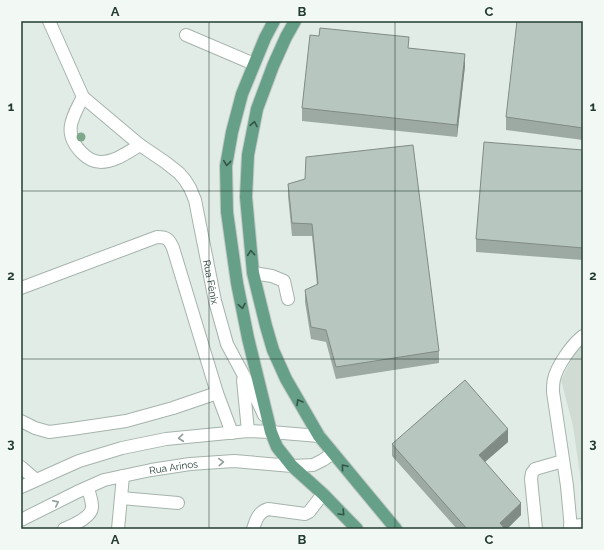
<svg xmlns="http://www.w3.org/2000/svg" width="604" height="550" font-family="Raleway,sans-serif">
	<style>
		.built { fill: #d0dbd4 }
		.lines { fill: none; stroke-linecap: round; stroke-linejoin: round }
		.minor-casing { stroke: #a5b4ac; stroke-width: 14 }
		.major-casing { stroke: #c1c8c5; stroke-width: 14 }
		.minor { stroke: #fff; stroke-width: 12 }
		.major { stroke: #67a089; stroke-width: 12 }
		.tree { fill: #7fa88a }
		.wall { fill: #9daaa3 }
		.shaded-wall { fill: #808b85 }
		.building { fill: #b7c6be; stroke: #808b85 }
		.oneway { stroke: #335547 }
		.oneway2 { stroke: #909e98 }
		.grid { fill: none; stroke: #223c31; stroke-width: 1; stroke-opacity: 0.55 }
		.labels { text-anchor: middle; stroke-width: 3.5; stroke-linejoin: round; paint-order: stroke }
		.street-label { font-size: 10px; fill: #223c31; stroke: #f2f8f4 }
		.neatline { fill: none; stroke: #223c31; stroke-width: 1.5 }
		.grid-label { font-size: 13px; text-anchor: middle; font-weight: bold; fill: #223c31 }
	</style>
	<rect width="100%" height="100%" fill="#e2ece6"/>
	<path class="built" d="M583,342V518V496L573,426L561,380L579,344Z"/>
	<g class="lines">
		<g class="minor-casing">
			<g id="minor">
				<path id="s1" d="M49,21L83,97L140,145L165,162L179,173L185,180L190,188L195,200L215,301L227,344L259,404L264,415"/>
				<path d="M186,35L254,64"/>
				<path d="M83,97C72,118 62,133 82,153C87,158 94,162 101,162C115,162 128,152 140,145"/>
				<path d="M253,273L272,276L284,281L288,299"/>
				<path d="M21,288L157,237C167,237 169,239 173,248L217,393L232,433"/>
				<path d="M243,380L248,431"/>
				<path d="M21,421L35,428L49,432L72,429L126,421L173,408L217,393"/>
				<path d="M21,467L36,480"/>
				<path d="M21,487L79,461L122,448L166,439L248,431L271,432L319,436"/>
				<path d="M121,498L178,503"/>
				<path id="s2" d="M21,520L77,492L104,480L151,470L190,464L234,461L292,466L313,465L323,460L333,453"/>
				<path d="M570,526L583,525"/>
				<path d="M64,529C73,525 93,517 92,506C92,500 89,493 88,488"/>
				<path d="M118,529L123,476"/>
				<path d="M253,529C256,520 258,512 268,509L305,514L309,512L323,494"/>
				<path d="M536,529L531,479L532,473L535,469L563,461"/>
				<path d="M571,529L567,486L553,392C553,388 553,383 554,379C557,366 572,344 583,336"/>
			</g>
		</g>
		<g class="major-casing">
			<g id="major">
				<path d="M274,21L265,38L242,94L232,132L226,166L227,212L237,283L248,338L271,432L277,447L292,466L323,494L357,529"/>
				<path d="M295,21L286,37L273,66L257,109L248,155L246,197L253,273L266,326L273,350L286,379L319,436L396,529"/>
			</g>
		</g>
		<use href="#minor" class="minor"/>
		<use href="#major" class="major"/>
	</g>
	<circle class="tree" cx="81" cy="137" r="4.5"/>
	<g class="wall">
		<path d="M583,21V140L506,130V117Z"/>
		<path d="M409,48L465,66L457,137L302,121V108Z"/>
		<path d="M583,150V260L476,252V239Z"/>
		<path d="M288,184L439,351V363L336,379L326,342L311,339L305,302V290L317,285L312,236H292L288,196Z"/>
		<path d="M508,442L485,462L521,515L507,529H457L392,456V444Z"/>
	</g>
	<g class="shaded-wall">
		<path d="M465,54V66L457,137V125Z"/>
		<path d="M508,429V442L479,467V455Z"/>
		<path d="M521,503V515L507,529H500V523Z"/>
	</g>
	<g class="building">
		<path d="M517,21H583V128L506,117Z"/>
		<path d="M320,28L409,37L408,48L465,54L457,125L302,108L310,35L319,36Z"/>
		<path d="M484,142L583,150V248L476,239Z"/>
		<path d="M413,145L439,351L336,367L326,330L311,327L305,290L318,284L312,224L292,223L288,184L305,179L306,157Z"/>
		<path d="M465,380L508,429L479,455L521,503L500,523L505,529H467L392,444Z"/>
	</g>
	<defs><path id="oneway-chevron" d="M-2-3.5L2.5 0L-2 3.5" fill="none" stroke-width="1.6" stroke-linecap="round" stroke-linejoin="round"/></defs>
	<g class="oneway">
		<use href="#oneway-chevron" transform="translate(254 124) rotate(-79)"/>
		<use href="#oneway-chevron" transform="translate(227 163) rotate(96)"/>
		<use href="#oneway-chevron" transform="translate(251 253) rotate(-95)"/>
		<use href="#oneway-chevron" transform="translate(242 306) rotate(79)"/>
		<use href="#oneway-chevron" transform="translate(299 402) rotate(-121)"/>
		<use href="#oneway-chevron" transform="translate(344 467) rotate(-130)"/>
		<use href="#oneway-chevron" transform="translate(342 513) rotate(46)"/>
	</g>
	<g class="oneway2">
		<use href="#oneway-chevron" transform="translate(181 438) rotate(174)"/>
		<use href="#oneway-chevron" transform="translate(221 462) rotate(-4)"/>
		<use href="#oneway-chevron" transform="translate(56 503) rotate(-26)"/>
	</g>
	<path class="grid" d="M209,21V529M395,21V529M21,191H583M21,359H583"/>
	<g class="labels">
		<g class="street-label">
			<text dy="4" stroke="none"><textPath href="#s1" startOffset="321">Rua Fênix</textPath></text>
			<text dy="4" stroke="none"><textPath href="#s2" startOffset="163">Rua Arinos</textPath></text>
		</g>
	</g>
	<rect width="604" height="550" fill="none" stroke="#f2f8f4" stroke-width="44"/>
	<rect x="22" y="22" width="560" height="506" class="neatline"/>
	<g class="grid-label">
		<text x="115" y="16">A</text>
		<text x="302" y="16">B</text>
		<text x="489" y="16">C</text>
		<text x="11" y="111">1</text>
		<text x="593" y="111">1</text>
		<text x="11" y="280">2</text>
		<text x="593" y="280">2</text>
		<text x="11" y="448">3</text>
		<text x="593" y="448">3</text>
		<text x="115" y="544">A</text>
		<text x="302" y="544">B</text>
		<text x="489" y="544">C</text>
	</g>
</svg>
